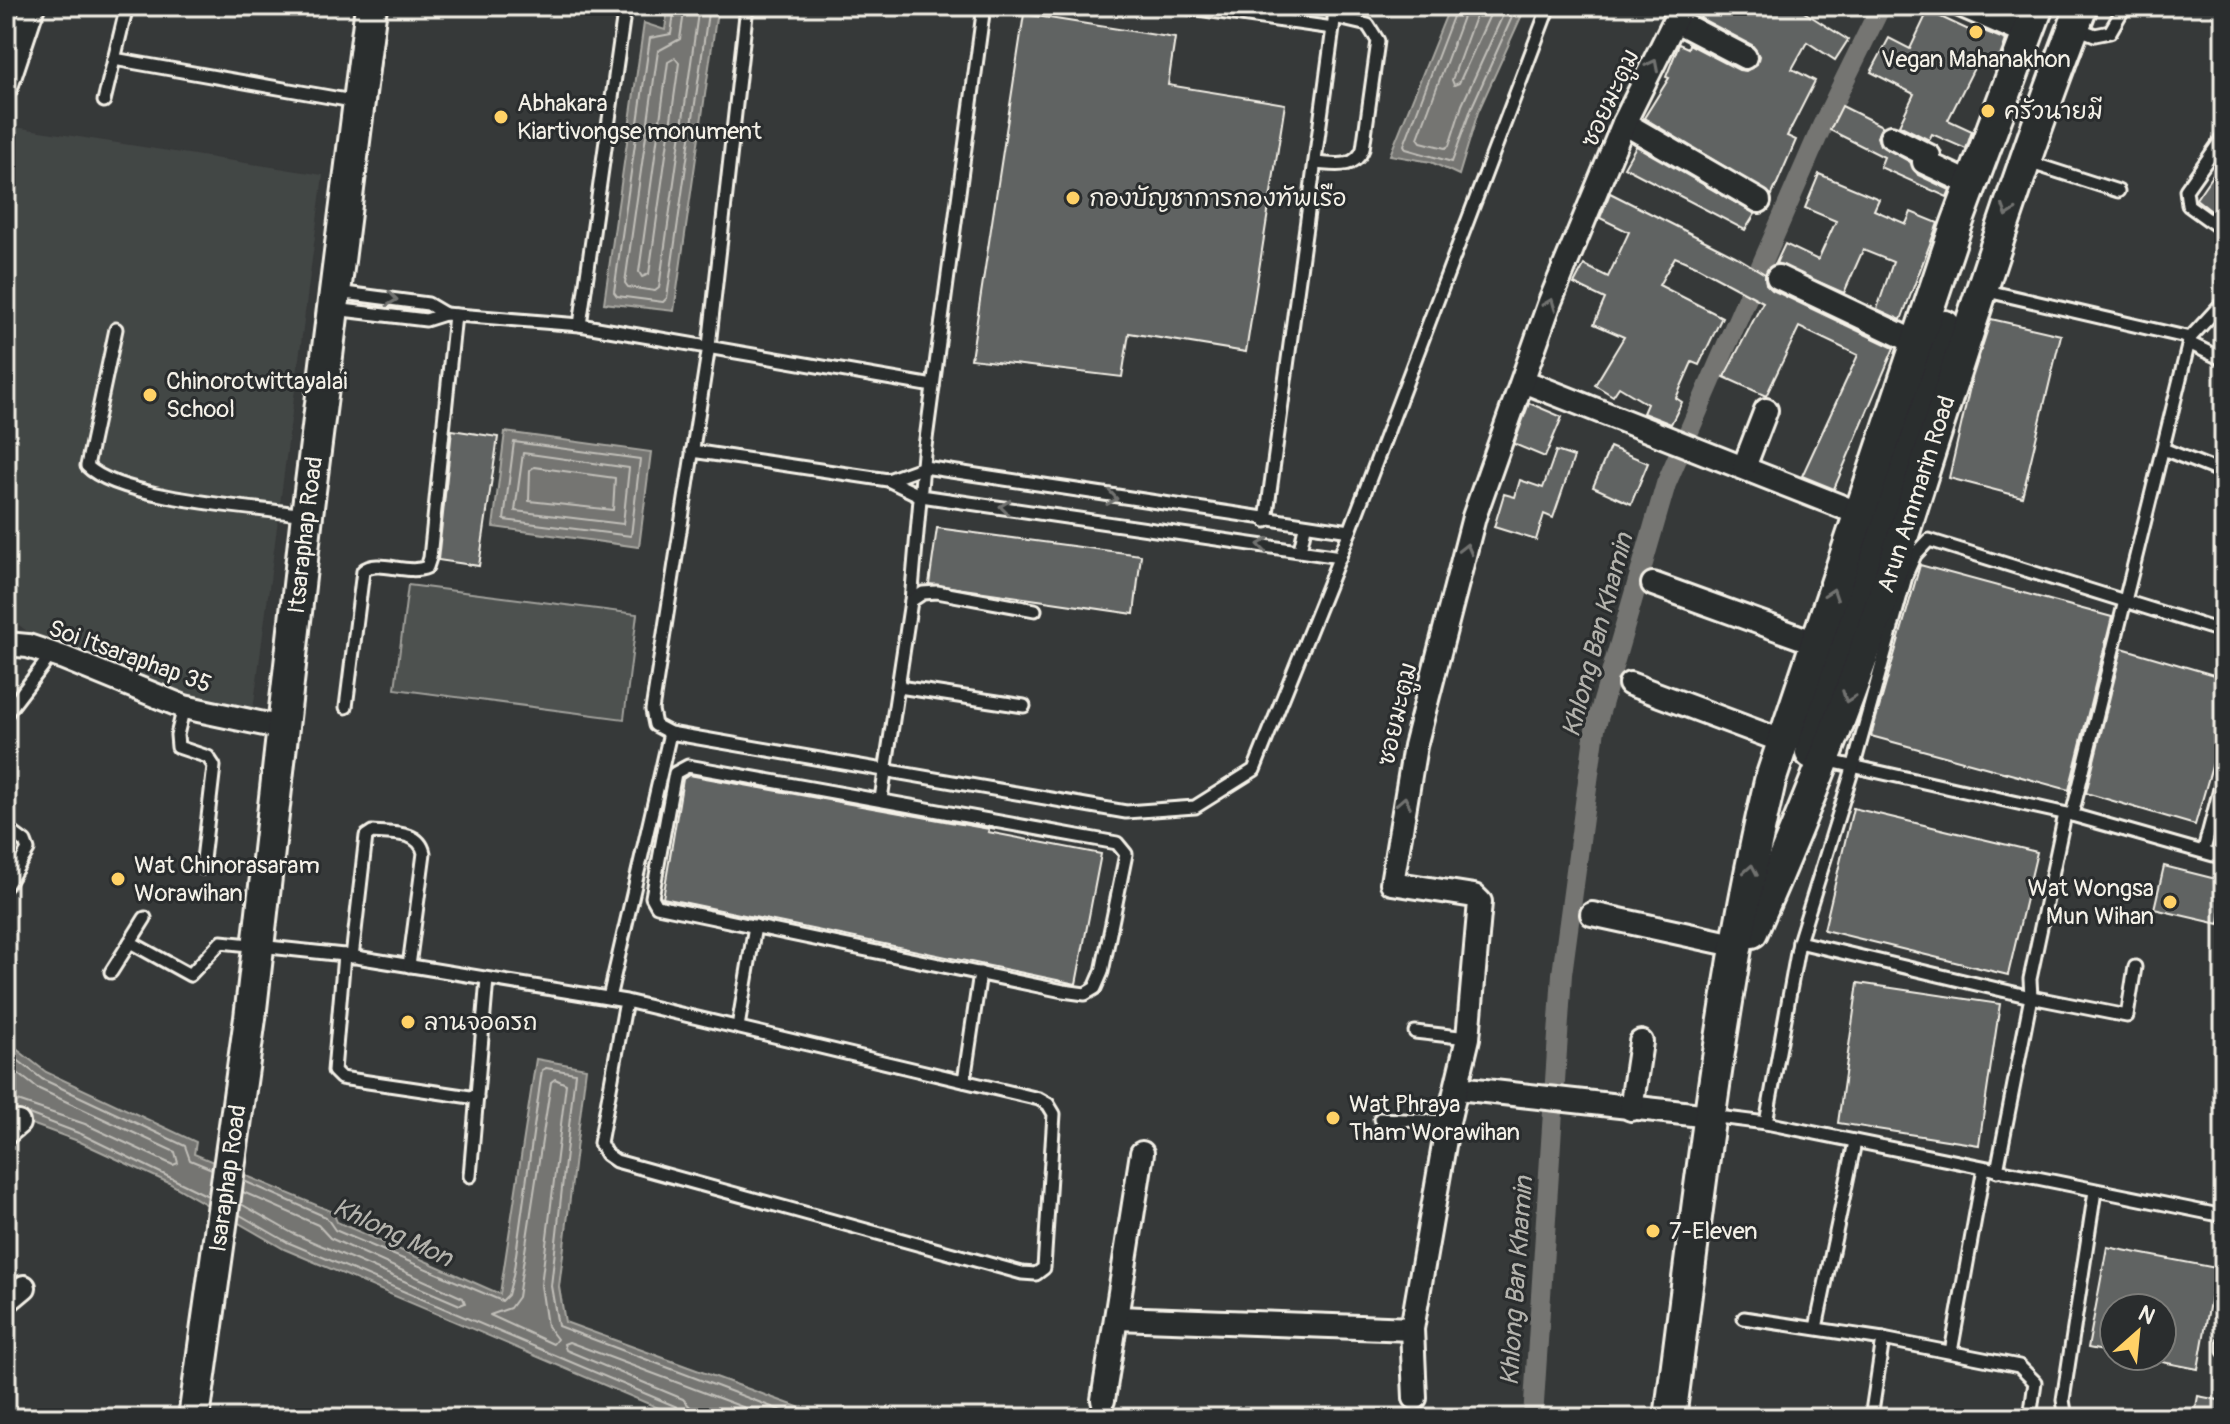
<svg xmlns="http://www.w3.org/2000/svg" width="2230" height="1424" font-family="Pangolin,'Playpen Sans Thai',sans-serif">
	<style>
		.built { fill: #434645 }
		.green { fill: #4e514f; stroke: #a1a19c; stroke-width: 2 }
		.water { fill: #757572; stroke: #a8a7a1; stroke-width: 2 }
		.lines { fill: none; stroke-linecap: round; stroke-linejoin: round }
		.shore { stroke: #c1bfb9; stroke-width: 2 }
		.canal { stroke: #757572; stroke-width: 20 }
		.building { fill: #616362; stroke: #f4f1e8; stroke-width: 2 }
		.lane-casing { stroke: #f4f1e8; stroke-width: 17 }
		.street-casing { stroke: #f4f1e8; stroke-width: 28 }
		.secondary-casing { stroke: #f4f1e8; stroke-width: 36 }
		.lane { stroke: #2a2d2e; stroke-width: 11 }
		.street { stroke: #2a2d2e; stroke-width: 22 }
		.secondary { stroke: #2a2d2e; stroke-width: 30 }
		.oneway { stroke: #71726f }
		.poi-dot { fill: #ffd166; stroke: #2a2d2e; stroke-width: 3 }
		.labels { text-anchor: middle; stroke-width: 6; stroke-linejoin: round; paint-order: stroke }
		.poi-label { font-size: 24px; fill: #f4f1e8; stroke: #2a2d2e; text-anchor: start }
		.street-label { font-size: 24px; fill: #f4f1e8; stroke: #2a2d2e }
		.water-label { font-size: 26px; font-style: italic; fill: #b4b3ad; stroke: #2a2d2e }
	</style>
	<rect width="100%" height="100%" fill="#363939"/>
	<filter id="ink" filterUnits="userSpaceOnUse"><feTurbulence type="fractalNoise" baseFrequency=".0125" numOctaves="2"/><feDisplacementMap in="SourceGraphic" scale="16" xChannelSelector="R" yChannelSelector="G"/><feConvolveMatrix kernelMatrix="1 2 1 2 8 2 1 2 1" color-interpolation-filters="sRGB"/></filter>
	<g filter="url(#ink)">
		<path class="built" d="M8,126L323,175L252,718L167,695L28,632L6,615Z"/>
		<path class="green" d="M408,585L637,614L624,719L395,689Z"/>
		<g class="water">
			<path d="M668,6H717V11L674,311L604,303L644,23L665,30Z"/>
			<path d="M1450,6H1526L1478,112L1459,175L1431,162L1390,155Z"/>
			<path d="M505,432L651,452L639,547L493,527Z"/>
			<path d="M6,1041L46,1072L196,1142L194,1154L333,1212L337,1222L500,1294L536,1059L586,1068L559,1287L565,1322L828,1418H682L284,1249L169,1183L78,1141L7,1115Z"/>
		</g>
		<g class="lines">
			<g class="shore">
				<path d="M675,6L671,34L650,38L614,292L617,296L663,302L667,298L709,6"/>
				<path d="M685,6L680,39L658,51L625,283L628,287L655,291L659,288L699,6"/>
				<path d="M1457,6L1404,145L1406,149L1452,162L1471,109L1517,6"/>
				<path d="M1467,6L1418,138L1421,142L1445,148L1449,146L1462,105L1507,6"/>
				<path d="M1479,6L1452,80L1454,85L1459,83L1494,6"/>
				<path d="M675,58L679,63L649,274L642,277L639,272L668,62Z"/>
				<path d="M514,442L640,459L631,536L504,520Z"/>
				<path d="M523,453L629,468L623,524L515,511Z"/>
				<path d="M534,467L615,478L613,510L529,501L530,470Z"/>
				<path d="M6,1051L42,1079L185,1146L190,1160L212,1169"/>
				<path d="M6,1064L37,1088L175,1152L178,1163L173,1165L85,1124L6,1097"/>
				<path d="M555,1079L566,1084L541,1285L547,1326L557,1339L553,1344L490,1315L510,1308L518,1297L551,1082Z"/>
				<path d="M26,1113L81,1134L208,1196"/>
				<path d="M244,1181L326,1217L335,1230L502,1301L508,1295L513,1276L542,1070L546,1068L575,1073L551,1286L558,1326L801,1418"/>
				<path d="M241,1204L292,1233L460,1305L465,1303L463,1298L330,1238L318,1225L243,1192"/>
				<path d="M240,1215L287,1242L677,1407L682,1418"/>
				<path d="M692,1418L691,1408L683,1399L566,1350L564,1344L569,1342L772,1418"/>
			</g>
			<path class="canal" d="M1533,1418L1562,974L1595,729L1666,484L1822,126L1881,6"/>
		</g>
		<g class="building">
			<path d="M1705,6H1807L1804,12L1848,40L1835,60L1807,42L1792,69L1815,81L1787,136L1796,140L1772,195L1644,118L1669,78L1666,77L1679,44L1688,48L1689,44L1739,70L1746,71L1757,64L1759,56L1752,45L1700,18Z"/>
			<path d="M1928,11L1977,34L1979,29L2006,40L1995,70L1977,62L1948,120L1972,131L1966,149L1932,134L1929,140L1899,125L1914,94L1871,72L1889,38L1910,49Z"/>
			<path d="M1024,14L1175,38L1168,85L1285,104L1246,352L1129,333L1122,377L971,359Z"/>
			<path d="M1842,106L1882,126L1877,137L1880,145L1910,162L1918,175L1950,190L1947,197L1880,167L1884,157L1830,130Z"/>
			<path d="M1636,146L1755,214L1745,230L1624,167Z"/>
			<path d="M2224,158V221L2196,199Z"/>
			<path d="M1819,174L1879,199L1874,210L1906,224L1911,212L1938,223L1901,320L1877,309L1893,262L1863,250L1844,293L1776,263L1785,244L1818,260L1836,221L1805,208Z"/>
			<path d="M1610,193L1735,256L1765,274L1766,284L1772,290L1894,348L1834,489L1802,476L1858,355L1799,327L1766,396L1724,377L1763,302L1696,266L1675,257L1659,285L1722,317L1699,365L1692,362L1676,398L1682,402L1671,424L1643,413L1647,404L1619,387L1613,396L1595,385L1624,337L1594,324L1605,299L1574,284L1584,265L1608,277L1629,232L1600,218Z"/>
			<path d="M1991,319L2061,335L2022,497L1949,478L1972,378Z"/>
			<path d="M1529,403L1562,417L1545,457L1514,444Z"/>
			<path d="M452,430L498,437L479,566L438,560Z"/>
			<path d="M1610,447L1648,463L1631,504L1593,487Z"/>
			<path d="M1556,451L1574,457L1553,518L1544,514L1536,540L1494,527L1504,494L1515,497L1520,480L1543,488Z"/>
			<path d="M937,528L1141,555L1134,614L929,584Z"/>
			<path d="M1920,565L2112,617L2069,790L1871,736Z"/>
			<path d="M2122,648L2224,678V725L2195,825L2086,793Z"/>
			<path d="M689,775L989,829L988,832L1101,854L1076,984L663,898L683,779Z"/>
			<path d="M1853,808L2037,852L2008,975L1824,930Z"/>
			<path d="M2164,866L2224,881L2219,924L2154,909Z"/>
			<path d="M1858,983L2000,1004L1979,1145L1838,1123Z"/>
			<path d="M2107,1247L2216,1268L2198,1369L2162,1362V1308H2114V1353L2088,1348Z"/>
			<path d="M2198,1396L2224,1401V1418H2194Z"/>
		</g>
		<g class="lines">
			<g class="lane-casing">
				<g id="lane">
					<path d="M747,6L709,346L652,710L655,725L670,733L1126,812L1195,807L1254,770L1350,531L1549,6"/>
					<path d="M1176,6L1333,28"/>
					<path d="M2074,27L2095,35L2110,32L2125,6"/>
					<path d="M114,59L358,102"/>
					<path d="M104,101L127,6"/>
					<path d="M2224,136L2186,190L2188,205L2224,231"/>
					<path d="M2025,161L2118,191"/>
					<path d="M1315,163C1333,164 1355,170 1363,149L1378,41L1368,25L1334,17"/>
					<path d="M1983,290L2190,338"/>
					<path d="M337,292L428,304L445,314"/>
					<path d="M334,309L426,320L445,314L580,325L933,386"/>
					<path d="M580,325L625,6"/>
					<path d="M116,329L87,466C119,499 257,508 307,515"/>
					<path d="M2189,343L2224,360"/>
					<path d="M2163,449L2224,473"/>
					<path d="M692,451L888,480L921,496L1340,557"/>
					<path d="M888,480L924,467L1350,531"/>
					<path d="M1266,521L1336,6"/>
					<path d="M1300,550L1305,527"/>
					<path d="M911,601L924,454L984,6"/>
					<path d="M899,687L1024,706"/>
					<path d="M184,707L177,735L178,747L208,757L214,766L202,868"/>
					<path d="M346,707L363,571C377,558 408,576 427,567L430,558L455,315"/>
					<path d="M6,714L48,659L55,656"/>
					<path d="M1825,760L2072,815L2224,858"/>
					<path d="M688,766L1117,843L1126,854L1102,972L1095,988L1085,994L1063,991L657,906L652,897L675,773Z"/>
					<path d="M881,799L911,601L923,593L937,592L1035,610"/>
					<path d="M2072,815L2190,338L2224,301"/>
					<path d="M6,828L25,842L28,850L6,886"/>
					<path d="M2204,850L2224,774"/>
					<path d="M145,918L130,942L190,975L221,942L344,955L626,1001L1039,1099L1048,1104L1054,1114L1044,1268L1036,1274L1022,1273L616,1161L606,1154L600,1143L626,1001"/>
					<path d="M1799,942L2031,997L2127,1016L2135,967"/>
					<path d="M344,955L334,1071L341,1078L477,1098"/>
					<path d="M352,957L366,836L372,832C392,834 419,830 424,853L409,966"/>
					<path d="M111,972L130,942"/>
					<path d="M609,998L670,733"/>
					<path d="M738,1027L755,926"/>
					<path d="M1415,1032L1468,1038"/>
					<path d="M964,1081L980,973"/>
					<path d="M1710,1116L1766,1123L2224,1216"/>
					<path d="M1380,1119L1448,1122"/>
					<path d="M1766,1123L1799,942L1854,765L1907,573L1915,555L1929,540L2224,632"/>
					<path d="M1997,1171L2031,997L2030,979L2065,814"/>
					<path d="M470,1176L487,979"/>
					<path d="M1744,1318L1883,1339L2019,1366L2035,1382L2030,1418"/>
					<path d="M1816,1328L1855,1142"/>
					<path d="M2224,1341V1351"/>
					<path d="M1951,1352L1984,1168"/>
					<path d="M1871,1418L1883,1339"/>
					<path d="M2066,1418L2063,1400L2095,1191"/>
				</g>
			</g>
			<g class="street-casing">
				<g id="street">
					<path d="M1962,6L2027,34"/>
					<path d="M1676,21L1745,57"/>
					<path d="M6,87L33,6"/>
					<path d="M1624,123L1759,201"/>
					<path d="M1891,137L1929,156L1924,162L1971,184"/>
					<path d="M1778,277L1917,343"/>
					<path d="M1523,381L1860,514"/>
					<path d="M1744,467L1766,410"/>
					<path d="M1653,584L1816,643"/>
					<path d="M6,644L28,646L64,658L184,707L283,728"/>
					<path d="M1630,684L1782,741"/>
					<path d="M1592,914L1739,946"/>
					<path d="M1458,1088L1710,1116"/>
					<path d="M1631,1109L1641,1042"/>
					<path d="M6,1133L18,1123"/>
					<path d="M6,1302L24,1287"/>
					<path d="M1117,1318L1412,1329"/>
					<path d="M1415,1398L1412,1329L1448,1122L1468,1038L1480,902L1474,896L1392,883L1415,746L1474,517L1550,302L1624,123L1682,6"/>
					<path d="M1103,1400L1142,1153"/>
				</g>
			</g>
			<g class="secondary-casing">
				<g id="secondary">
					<path d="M1811,753L1825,689L1945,326"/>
					<path id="s1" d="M1752,932C1797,830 1839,727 1875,621C1943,416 2003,208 2082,6"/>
					<path id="s2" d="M194,1418L250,1018L307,515L371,6"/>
					<path d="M1670,1418C1698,1206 1721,990 1770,781L1956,226L2038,6"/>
				</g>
			</g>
			<use href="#lane" class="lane"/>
			<use href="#street" class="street"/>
			<use href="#secondary" class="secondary"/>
		</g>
		<defs><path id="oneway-chevron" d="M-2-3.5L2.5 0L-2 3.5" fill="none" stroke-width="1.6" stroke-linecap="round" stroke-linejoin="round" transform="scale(2)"/></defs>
		<g class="oneway">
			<use href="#oneway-chevron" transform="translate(1653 65) rotate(-63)"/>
			<use href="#oneway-chevron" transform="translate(2008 211) rotate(108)"/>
			<use href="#oneway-chevron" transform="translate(392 299) rotate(8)"/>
			<use href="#oneway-chevron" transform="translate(1550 304) rotate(-69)"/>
			<use href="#oneway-chevron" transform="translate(1112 498) rotate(9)"/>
			<use href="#oneway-chevron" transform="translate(1005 507) rotate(-173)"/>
			<use href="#oneway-chevron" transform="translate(1263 545) rotate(-172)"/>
			<use href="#oneway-chevron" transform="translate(1466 549) rotate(-76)"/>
			<use href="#oneway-chevron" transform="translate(1832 594) rotate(-71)"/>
			<use href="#oneway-chevron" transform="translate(1848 697) rotate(110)"/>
			<use href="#oneway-chevron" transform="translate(1404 802) rotate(-79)"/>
			<use href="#oneway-chevron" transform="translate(1751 870) rotate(-80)"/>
		</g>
	</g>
	<g class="poi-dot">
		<circle cx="1976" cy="32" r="8"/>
		<circle cx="1988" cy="111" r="8"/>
		<circle cx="501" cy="117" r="8"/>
		<circle cx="1073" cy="198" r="8"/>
		<circle cx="150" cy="395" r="8"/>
		<circle cx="118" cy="879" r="8"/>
		<circle cx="2170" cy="902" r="8"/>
		<circle cx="408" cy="1022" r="8"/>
		<circle cx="1333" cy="1118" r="8"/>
		<circle cx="1653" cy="1231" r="8"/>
	</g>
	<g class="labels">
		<g class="poi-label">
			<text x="1976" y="67" text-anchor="middle">Vegan Mahanakhon</text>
			<text x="517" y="111">Abhakara<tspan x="517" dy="28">Kiartivongse monument</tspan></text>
			<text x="2004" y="119">ครัวนายมี</text>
			<text x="1089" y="206">กองบัญชาการกองทัพเรือ</text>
			<text x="166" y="389">Chinorotwittayalai<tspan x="166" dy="28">School</tspan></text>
			<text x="134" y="873">Wat Chinorasaram<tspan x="134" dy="28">Worawihan</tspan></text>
			<text x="2154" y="896" text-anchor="end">Wat Wongsa<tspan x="2154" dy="28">Mun Wihan</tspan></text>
			<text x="424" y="1030">ลานจอดรถ</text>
			<text x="1349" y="1112">Wat Phraya<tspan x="1349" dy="28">Tham Worawihan</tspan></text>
			<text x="1669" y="1239">7-Eleven</text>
		</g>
		<g class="street-label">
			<text transform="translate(1610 98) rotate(-65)" y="8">ซอยมะตูม</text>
			<text dy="8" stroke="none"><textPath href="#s1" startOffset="468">Arun Ammarin Road</textPath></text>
			<text dy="8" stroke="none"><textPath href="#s2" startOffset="890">Itsaraphap Road</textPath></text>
			<text transform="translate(130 656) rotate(20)" y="8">Soi Itsaraphap 35</text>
			<text transform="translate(1397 714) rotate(-77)" y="8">ซอยมะตูม</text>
			<text dy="8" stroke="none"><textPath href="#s2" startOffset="242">Isaraphap Road</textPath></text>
		</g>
		<g class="water-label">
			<text transform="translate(1597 635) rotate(-75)" y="9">Khlong Ban Khamin</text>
			<text transform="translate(393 1232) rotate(25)" y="9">Khlong Mon</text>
			<text transform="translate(1516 1281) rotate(-86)" y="9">Khlong Ban Khamin</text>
		</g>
	</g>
	<rect width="2230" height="1424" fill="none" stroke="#2a2d2e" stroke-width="32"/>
	<rect x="16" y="16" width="2198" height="1392" fill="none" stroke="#f4f1e8" stroke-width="3" filter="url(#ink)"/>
	<g transform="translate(2138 1332) rotate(27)"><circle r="38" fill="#2a2d2e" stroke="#7b7b78" stroke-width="2"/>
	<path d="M0-6L14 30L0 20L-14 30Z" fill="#ffd166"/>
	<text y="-12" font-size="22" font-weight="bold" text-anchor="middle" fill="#f4f1e8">N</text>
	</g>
</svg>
